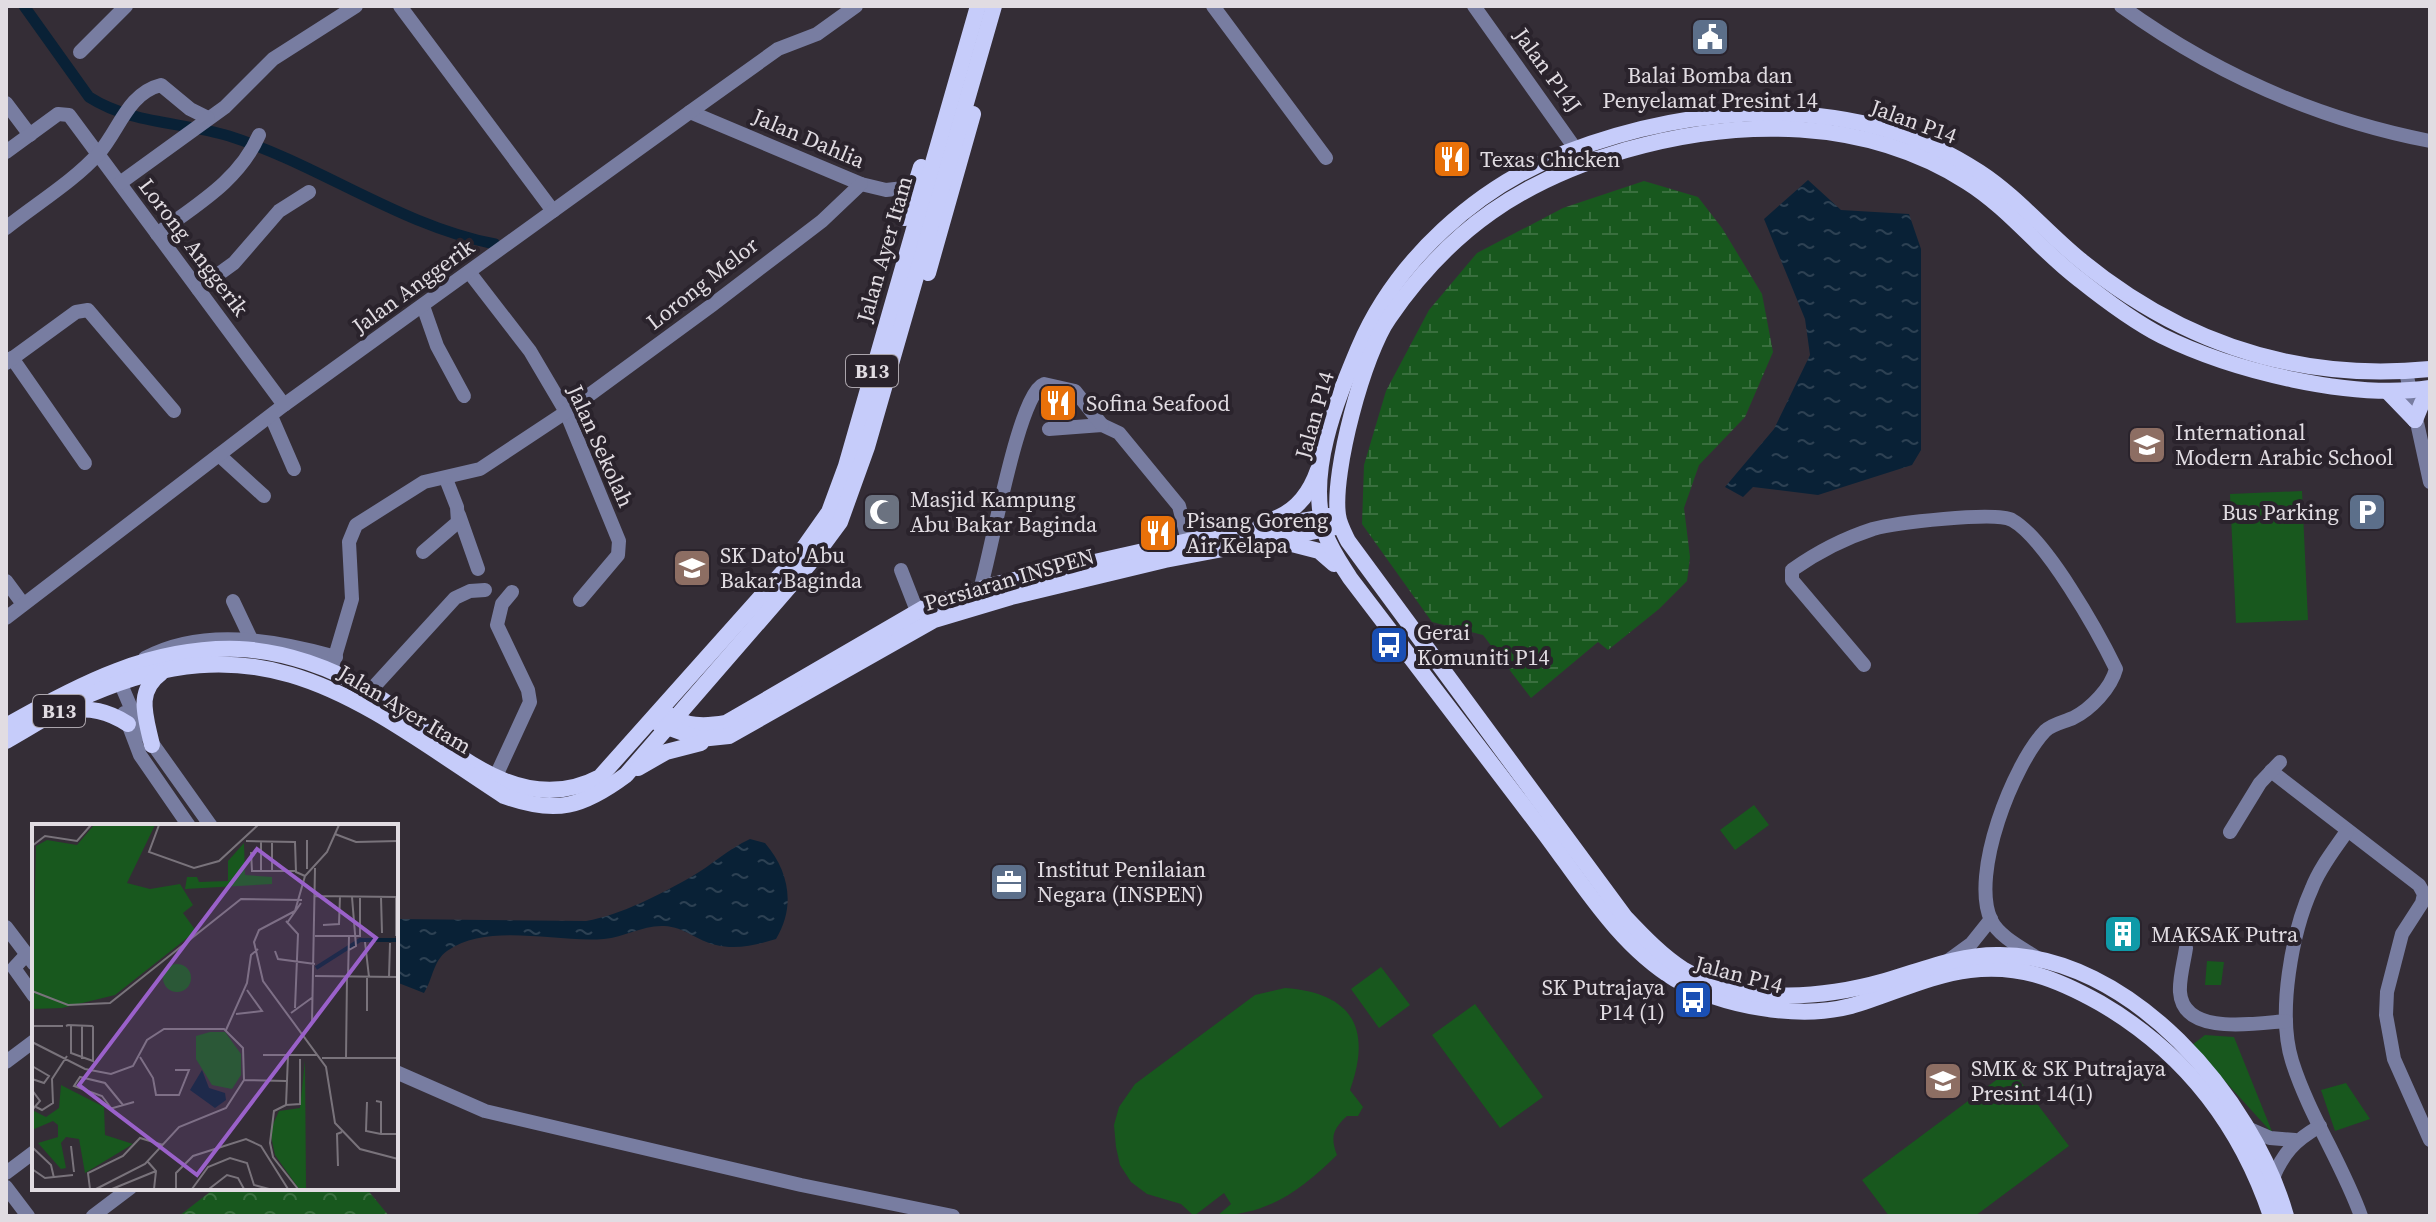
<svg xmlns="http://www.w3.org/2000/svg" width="2436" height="1222" font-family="'Source Serif 4',serif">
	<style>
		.green { fill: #18581e }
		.forest { fill: url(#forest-crowns) }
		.wetland { fill: url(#wetland-marsh) }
		.water { fill: url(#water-ripples) }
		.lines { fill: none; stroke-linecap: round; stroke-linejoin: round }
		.canal { stroke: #092136; stroke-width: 11 }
		.minor { stroke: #787da1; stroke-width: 14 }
		.major { stroke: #c6ccfa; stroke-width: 16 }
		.labels { text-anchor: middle; stroke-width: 8; stroke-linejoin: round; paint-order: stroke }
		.shield { fill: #2a232c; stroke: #aaa4ab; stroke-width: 2 }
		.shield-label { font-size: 20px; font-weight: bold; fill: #e1dce2 }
		.street-label { font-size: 22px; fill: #e1dce2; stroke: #2a232c }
		.poi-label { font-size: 22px; fill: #e1dce2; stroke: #2a232c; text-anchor: start }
		.inset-river { fill: none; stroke: #092136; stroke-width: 4 }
		.inset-road { fill: none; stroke: #79737b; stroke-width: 2 }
		.view { fill: #9a61ca; fill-opacity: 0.15; stroke: #9a61ca; stroke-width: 4 }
		.inset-edge { fill: none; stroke: #e1dce2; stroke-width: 4 }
	</style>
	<defs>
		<pattern id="forest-crowns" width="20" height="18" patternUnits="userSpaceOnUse" patternTransform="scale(2)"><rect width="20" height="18" fill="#18581e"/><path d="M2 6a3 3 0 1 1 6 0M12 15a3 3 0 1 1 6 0" fill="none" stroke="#396f3e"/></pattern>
		<pattern id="wetland-marsh" width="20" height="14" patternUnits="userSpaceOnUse" patternTransform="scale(2)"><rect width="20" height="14" fill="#18581e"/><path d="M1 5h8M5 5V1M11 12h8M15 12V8" fill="none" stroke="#396f3e"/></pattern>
		<pattern id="water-ripples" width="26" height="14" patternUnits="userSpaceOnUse" patternTransform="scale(2)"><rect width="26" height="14" fill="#092136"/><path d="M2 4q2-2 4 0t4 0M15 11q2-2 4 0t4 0" fill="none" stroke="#2d4153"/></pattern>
	</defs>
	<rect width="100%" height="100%" fill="#342d36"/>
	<g class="green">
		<path d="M2302,491L2308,620L2236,623L2230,494Z"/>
		<path d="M1754,805L1769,825L1735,850L1720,830Z"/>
		<path d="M2207,961L2224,962L2221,985H2205Z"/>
		<path d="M1381,967L1410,1005L1379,1028L1351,989Z"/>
		<path d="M1285,988C1353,993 1372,1029 1350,1090L1363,1107L1358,1116H1347C1333,1129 1330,1137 1337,1155C1300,1191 1269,1214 1217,1216L1231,1204L1224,1193L1194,1216L1181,1204L1147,1194L1131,1182L1120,1165L1116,1147L1114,1125L1119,1107L1135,1084L1255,995Z"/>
		<path d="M1475,1004L1543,1097L1500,1128L1432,1035Z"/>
		<path d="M2205,1035L2234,1037L2273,1134L2192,1045Z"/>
		<path d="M2011,1069L2069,1146L1975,1216H1889L1862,1180Z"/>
		<path d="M2346,1083L2370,1119L2335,1131L2321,1090Z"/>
	</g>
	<path class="forest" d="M215,1188H366L389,1216H179Z"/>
	<path class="wetland" d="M1644,181L1698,197L1722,228L1762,294L1773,352L1745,417L1699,465L1684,508L1690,557L1687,581L1659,609L1608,650L1598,642L1531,698L1483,635L1432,622L1362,524L1364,465L1386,391L1429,310L1477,253L1563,208Z"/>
	<g class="water">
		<path d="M1808,180L1841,210L1909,214L1921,249V450L1912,465L1818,495L1753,487L1743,497L1725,487L1774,429L1810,355L1805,319L1764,219Z"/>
		<path d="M750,839L765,843C789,871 796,906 776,939C757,945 736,950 716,945C697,941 685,927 664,926C643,925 625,937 604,939C555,943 489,922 447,951C433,961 433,979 424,993L396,982V919L586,921C621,915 661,894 691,877C712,865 728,849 750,839Z"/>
	</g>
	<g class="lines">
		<path class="canal" d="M24,6L89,97C131,124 182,122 229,136C320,165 401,226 495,244"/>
		<g class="minor">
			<path d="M400,6L553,211"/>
			<path d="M1213,6L1326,158"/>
			<path d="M1474,6L1582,158"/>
			<path d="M2121,6C2215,74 2317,119 2430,141"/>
			<path d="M80,52L126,6"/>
			<path d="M6,103L30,135"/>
			<path d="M690,112L861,184L886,190L913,187"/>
			<path d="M6,152L58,114L69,115L284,405"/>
			<path d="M120,183L225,107L273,59L356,6"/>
			<path d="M6,228C36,204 74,181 99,153C119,130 128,93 161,85L190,109L208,118"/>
			<path d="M157,234C196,205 239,181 259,135"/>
			<path d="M469,272L530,351L566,412L619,541L618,555L580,600"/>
			<path d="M198,289L234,263L279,211L309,192"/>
			<path d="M423,306L437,346L464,396"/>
			<path d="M12,358L85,463"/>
			<path d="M6,363L76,312L88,310L174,411"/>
			<path d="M2406,372L2430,482"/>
			<path d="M271,416L294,469"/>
			<path d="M1049,429L1102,425L1119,433L1179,506L1188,541"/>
			<path d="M219,455L264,496"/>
			<path d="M459,515L478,569"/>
			<path d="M423,552L458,522L457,507L446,479"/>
			<path d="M901,570L917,611"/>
			<path d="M6,581L23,604"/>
			<path d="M980,589C991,556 1018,393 1044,384L1075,391L1102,425"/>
			<path d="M233,601L251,639"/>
			<path d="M6,618L284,405L690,112L778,49L817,34L856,6"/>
			<path d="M145,658C203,627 275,640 336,657"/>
			<path d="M1864,665L1792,580V570C1816,553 1845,538 1873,529C1894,523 1995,511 2012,520C2046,539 2098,632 2116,669C2111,688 2091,709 2073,718C2064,722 2052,724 2045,731C2013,765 1970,874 1991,920C1999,937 2024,949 2039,959"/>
			<path d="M331,670L352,599L349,542L356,525L424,482L480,469L566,412L712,305L822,221L861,184"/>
			<path d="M117,675L137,722L211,826"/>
			<path d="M370,691L455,598L470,591L485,590"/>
			<path d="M124,713L140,755L189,826"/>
			<path d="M2271,771L2419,885L2424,894L2422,903L2402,934L2387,992L2386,1015L2394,1059L2430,1140"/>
			<path d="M495,778L530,702L528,690L497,625L502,604L512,592"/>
			<path d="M2347,831C2335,849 2320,867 2312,888C2292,932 2277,1013 2292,1061C2309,1115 2342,1163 2361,1216"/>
			<path d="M2230,832L2260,783L2280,762"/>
			<path d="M6,927L34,964"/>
			<path d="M2186,948C2184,962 2179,979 2180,992C2183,1037 2258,1023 2286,1021"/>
			<path d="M27,954L14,968L34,996"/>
			<path d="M1949,960L1971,944L1991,919"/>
			<path d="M6,1062L34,1041"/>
			<path d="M396,1072L485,1111L801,1185L953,1216"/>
			<path d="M2247,1128L2270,1138L2295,1140"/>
			<path d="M6,1173L34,1152"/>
			<path d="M2272,1180C2283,1153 2294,1141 2320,1126"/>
			<path d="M6,1187L28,1216"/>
			<path d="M93,1216L130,1188"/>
		</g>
		<g class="major">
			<path d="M905,218L921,167"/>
			<path d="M928,273L973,114"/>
			<path d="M2387,391L2415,420"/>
			<path d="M2415,420L2422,403L2430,395"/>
			<path d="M1274,519C1297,511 1310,493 1318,470"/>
			<path d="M1284,542L1319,551L1334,564"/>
			<path d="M66,711C90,707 108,711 128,724"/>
			<path d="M666,713C686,727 703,727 726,723L929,605L997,584L1188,541L1330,516"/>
			<path d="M659,724L700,739L729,736L934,620L1011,597L1165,560L1332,528"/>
			<path d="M6,726C79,684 152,646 239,649C284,651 333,668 371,692C440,736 513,823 600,777L800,553L829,512L846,466L978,6"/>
			<path d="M6,741C34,725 62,707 91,694C268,617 363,704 504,796C556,815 583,807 626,775L809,564L840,522L867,447L994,6"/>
			<path d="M152,745C146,717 135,692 161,673"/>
			<path d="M638,768L666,752L701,743"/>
			<path d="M2271,1216C2240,1124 2184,1052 2100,1003C2057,979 2020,964 1970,970C1929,975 1890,995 1851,1006C1798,1020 1722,1006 1675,979C1617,944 1579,878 1539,826C1476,744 1413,661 1350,578C1341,564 1331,550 1325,533C1306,473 1336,402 1359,347C1396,260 1477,187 1565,153C1696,103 1856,91 1979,172C2016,196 2045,231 2079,259C2181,343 2298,382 2430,369"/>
			<path d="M2286,1216C2253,1098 2129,953 1997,955C1957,955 1923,970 1885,981C1821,999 1744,1005 1684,970C1662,956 1643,936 1625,917L1348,541C1344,533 1339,524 1338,515C1332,472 1364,353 1389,318C1450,229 1522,180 1626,150C1738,118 1865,117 1967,182C2010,209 2040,250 2080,280C2105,300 2133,321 2162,336C2233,371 2351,400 2430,388"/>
		</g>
	</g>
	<defs>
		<g id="civic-square" transform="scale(2)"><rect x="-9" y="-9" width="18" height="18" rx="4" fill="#5c6f8a" stroke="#2a232c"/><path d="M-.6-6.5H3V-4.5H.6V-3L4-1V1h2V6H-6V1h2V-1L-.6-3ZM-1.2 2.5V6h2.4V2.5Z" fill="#fff"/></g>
		<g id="restaurant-square" transform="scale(2)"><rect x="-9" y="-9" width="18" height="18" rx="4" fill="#e8710a" stroke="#2a232c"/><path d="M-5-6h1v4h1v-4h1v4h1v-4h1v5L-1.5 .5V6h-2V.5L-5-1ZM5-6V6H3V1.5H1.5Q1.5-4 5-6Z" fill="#fff"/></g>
		<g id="school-square" transform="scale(2)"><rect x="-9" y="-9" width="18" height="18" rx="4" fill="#8d6e63" stroke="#2a232c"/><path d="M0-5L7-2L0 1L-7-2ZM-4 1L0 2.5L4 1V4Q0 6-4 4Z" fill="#fff"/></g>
		<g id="mosque-square" transform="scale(2)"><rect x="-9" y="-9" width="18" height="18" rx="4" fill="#6b7280" stroke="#2a232c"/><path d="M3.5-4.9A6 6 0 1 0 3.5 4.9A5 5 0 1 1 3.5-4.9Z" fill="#fff"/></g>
		<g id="parking-square" transform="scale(2)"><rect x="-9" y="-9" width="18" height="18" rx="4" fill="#5c6f8a" stroke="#2a232c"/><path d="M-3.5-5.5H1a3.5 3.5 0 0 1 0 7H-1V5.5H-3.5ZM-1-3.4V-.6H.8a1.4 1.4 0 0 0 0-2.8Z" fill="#fff"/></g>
		<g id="bus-square" transform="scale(2)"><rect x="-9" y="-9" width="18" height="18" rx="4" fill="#1a4fb4" stroke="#2a232c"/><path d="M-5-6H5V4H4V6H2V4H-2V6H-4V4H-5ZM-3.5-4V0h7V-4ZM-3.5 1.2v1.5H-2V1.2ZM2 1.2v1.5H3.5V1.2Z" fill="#fff"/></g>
		<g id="office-square" transform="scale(2)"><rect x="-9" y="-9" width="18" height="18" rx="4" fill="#5c6f8a" stroke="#2a232c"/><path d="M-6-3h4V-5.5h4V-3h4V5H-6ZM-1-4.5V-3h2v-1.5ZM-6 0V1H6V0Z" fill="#fff"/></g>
		<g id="building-square" transform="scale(2)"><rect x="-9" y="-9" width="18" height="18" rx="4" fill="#0f9aa8" stroke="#2a232c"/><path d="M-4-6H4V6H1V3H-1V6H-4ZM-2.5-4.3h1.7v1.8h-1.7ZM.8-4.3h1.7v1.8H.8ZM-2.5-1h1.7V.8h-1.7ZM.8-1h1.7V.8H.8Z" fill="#fff"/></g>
	</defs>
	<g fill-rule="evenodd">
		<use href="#civic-square" x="1710" y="37"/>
		<use href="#restaurant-square" x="1452" y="159"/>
		<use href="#restaurant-square" x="1058" y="403"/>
		<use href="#school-square" x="2147" y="445"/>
		<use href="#mosque-square" x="882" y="512"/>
		<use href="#parking-square" x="2367" y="512"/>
		<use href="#restaurant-square" x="1158" y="533"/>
		<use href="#school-square" x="692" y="568"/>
		<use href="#bus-square" x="1389" y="645"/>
		<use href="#office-square" x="1009" y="882"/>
		<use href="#building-square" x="2123" y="934"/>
		<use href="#bus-square" x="1693" y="1000"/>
		<use href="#school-square" x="1943" y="1081"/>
	</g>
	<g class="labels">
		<g class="shield">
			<rect x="846" y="355" width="52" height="32" rx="6"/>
			<rect x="33" y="695" width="52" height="32" rx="6"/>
		</g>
		<g class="shield-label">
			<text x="872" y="378">B13</text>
			<text x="59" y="718">B13</text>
		</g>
		<g class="street-label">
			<text transform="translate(1548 70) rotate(54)" y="8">Jalan P14J</text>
			<text transform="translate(1914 121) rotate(20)" y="8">Jalan P14</text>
			<text transform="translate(809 138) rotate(23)" y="8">Jalan Dahlia</text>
			<text transform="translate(194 247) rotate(53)" y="8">Lorong Anggerik</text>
			<text transform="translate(884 249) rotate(-74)" y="8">Jalan Ayer Itam</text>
			<text transform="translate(702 283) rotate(-38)" y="8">Lorong Melor</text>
			<text transform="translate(413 286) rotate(-36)" y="8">Jalan Anggerik</text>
			<text transform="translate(1314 415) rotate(-74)" y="8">Jalan P14</text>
			<text transform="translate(601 446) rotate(66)" y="8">Jalan Sekolah</text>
			<text transform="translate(1009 579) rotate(-16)" y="8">Persiaran INSPEN</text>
			<text transform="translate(405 709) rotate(31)" y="8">Jalan Ayer Itam</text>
			<text transform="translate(1739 974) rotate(15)" y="8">Jalan P14</text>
		</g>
		<g class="poi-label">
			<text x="1710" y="83" text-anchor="middle">Balai Bomba dan<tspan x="1710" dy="25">Penyelamat Presint 14</tspan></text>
			<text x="1480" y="167">Texas Chicken</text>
			<text x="1086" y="411">Sofina Seafood</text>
			<text x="2175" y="440">International<tspan x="2175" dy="25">Modern Arabic School</tspan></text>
			<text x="910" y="507">Masjid Kampung<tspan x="910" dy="25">Abu Bakar Baginda</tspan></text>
			<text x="2339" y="520" text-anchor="end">Bus Parking</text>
			<text x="1186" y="528">Pisang Goreng<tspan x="1186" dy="25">Air Kelapa</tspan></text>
			<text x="720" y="563">SK Dato' Abu<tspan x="720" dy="25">Bakar Baginda</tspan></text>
			<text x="1417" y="640">Gerai<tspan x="1417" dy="25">Komuniti P14</tspan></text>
			<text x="1037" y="877">Institut Penilaian<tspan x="1037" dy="25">Negara (INSPEN)</tspan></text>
			<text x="2151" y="942">MAKSAK Putra</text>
			<text x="1665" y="995" text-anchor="end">SK Putrajaya<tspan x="1665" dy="25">P14 (1)</tspan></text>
			<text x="1971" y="1076">SMK &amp; SK Putrajaya<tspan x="1971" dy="25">Presint 14(1)</tspan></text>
		</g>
	</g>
	<g transform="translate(32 824)">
		<rect width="366" height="366" fill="#342d36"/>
		<path d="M62,1H123L95,59L118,65L148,60L161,81L151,89L164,107L83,171L30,184L0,185L4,22L15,16L45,21ZM131 154a14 14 0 1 1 28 0a14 14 0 1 1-28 0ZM29,261L72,283L73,311L101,320L53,349L47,315L34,313L29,319L34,344L29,345L6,319L26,313V301L21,297L0,306V293L2,287L14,293L27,284Z" fill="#18581e"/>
		<path d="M212,19L213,51L240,53V60L153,65L155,53H165L167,58L196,57V37ZM273,236L274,365H267L243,331L238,307L247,287L268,284Z" fill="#18581e"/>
		<path d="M178,208H193L209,230V251L200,265L180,261L164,235V212Z" fill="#18581e"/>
		<path d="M170,246L177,264L193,269L194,276L183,284L158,266Z" fill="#092136"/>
		<path class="inset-river" d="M284,144L328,116H366"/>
		<path class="inset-road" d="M127,1L117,28L162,44L187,37L226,1M307,1L295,28L273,52L263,87L227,106L222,118L231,157L294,243L303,299L328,325L366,335M303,10L324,18L366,17M275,16V45M214,17L263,18L264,48L273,52M240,17V47M0,22L13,12L45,17L59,1M219,28L220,47H264M229,47V17M283,72L366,73M349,73L350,109M364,73V112M254,97L266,110L263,184M255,99L269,79M291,101L307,100L308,72M283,112H328V73M333,118L337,153M317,126L324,122L320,73M243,127L246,135L283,140M283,152L366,153M316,153L317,112M357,153L358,119M0,167L36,181L78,179L209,75L270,76M335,187V153M259,189L281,173M204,190L230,187L215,166M280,198L283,44M0,202H31M34,202L36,201L60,202L61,203V237L39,229V201M50,202V235M194,206L215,159L219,131L226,125M0,218L53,245L79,250L101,242L115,216L132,205H192L211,224L212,256L194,284L147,303L113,340L64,365M231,231H285M256,232L254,281L268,280V235M108,233L121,254L124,271H147L157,246H143M290,234H366M314,234L315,153M0,242L17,252L12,259L0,255M212,256L254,257M0,266L8,277L0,286M344,277L349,278V310H366M335,278L334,307L349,310M91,281L73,259L48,253L42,262L70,272L79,284H81L102,278M254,281L242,287L238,319L241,333L266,365M4,283L10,286L21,279L20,255L35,232M39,322L42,348M0,323L19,341L22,354M116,338L124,347L122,365M306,342L305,310L310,308M0,345L13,354L41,351M58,365L56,349L91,332L108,314L131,321M80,365L124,347M144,365V349L161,332L214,315L229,322L256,365M160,365L176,343L198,334L215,339L222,361L237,365M177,365L195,351L206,354L212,365"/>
		<path class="view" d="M225,25L344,114L165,351L47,261Z"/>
		<rect width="366" height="366" class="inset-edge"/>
	</g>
	<rect width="2436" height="1222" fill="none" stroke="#e1dce2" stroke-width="16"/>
</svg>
